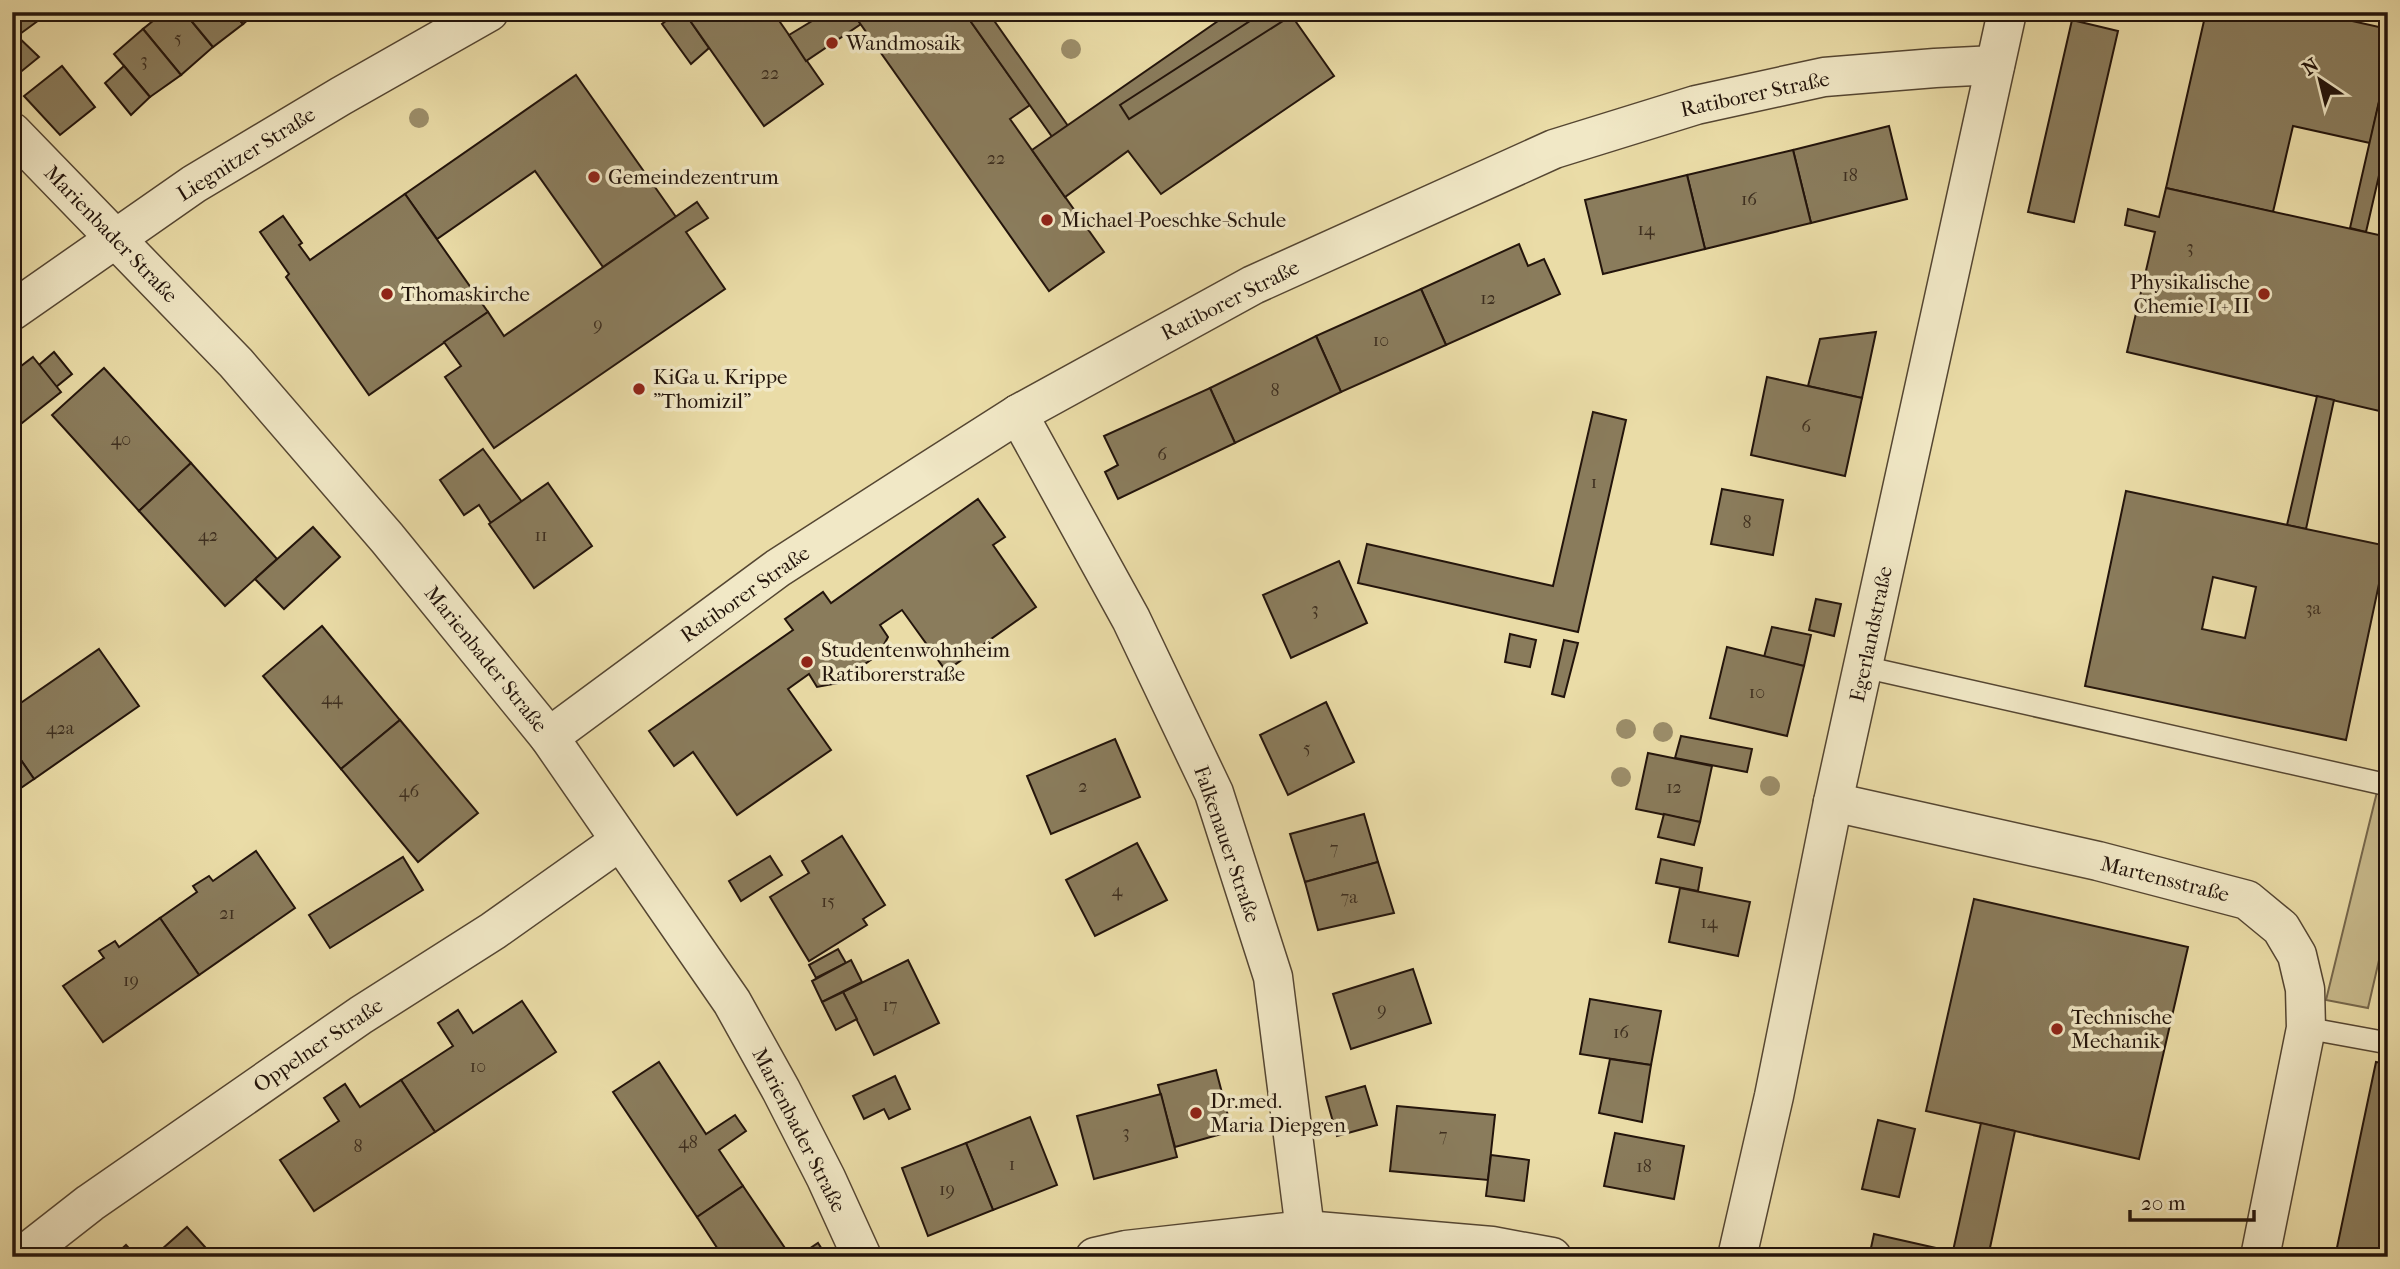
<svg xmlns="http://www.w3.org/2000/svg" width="2400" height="1269" font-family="'IM FELL French Canon',serif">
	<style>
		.green { fill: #c8ba8c; stroke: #76674c; stroke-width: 2 }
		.building { fill: #8a7c5c; stroke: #23140b; stroke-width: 2; fill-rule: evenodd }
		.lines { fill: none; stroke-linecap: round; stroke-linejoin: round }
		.service-casing { stroke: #554632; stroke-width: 24 }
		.minor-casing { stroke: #554632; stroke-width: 41 }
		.service { stroke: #f1e8c6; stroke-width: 21 }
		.minor { stroke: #f1e8c6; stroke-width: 38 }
		.tree { fill: #9c8e6a }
		.poi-dot { fill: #8f2418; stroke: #f1e8c6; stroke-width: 2.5 }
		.labels { text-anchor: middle; stroke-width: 7; stroke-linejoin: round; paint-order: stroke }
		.number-label { font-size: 18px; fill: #3d2e1f }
		.poi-label { font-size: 21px; fill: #23140b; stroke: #f1e8c6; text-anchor: start }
		.street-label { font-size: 21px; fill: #23140b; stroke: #f1e8c6 }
	</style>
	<rect width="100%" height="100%" fill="#eadca7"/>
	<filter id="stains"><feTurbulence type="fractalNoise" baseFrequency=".00286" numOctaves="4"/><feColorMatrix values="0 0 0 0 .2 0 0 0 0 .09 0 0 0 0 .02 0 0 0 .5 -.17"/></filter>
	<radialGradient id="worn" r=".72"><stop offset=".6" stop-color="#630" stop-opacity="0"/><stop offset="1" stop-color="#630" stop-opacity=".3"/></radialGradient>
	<path class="green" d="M2388,747V921L2368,1008L2326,1000Z"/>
	<g class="building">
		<path d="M12,12H50L20,34L12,24Z"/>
		<path d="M164,12H184L213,47L181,75L143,29Z"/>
		<path d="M184,12H233L243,24L213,47Z"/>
		<path d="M233,12H257L243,24Z"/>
		<path d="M677,12H684L709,48L691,64L662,24Z"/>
		<path d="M684,12H773L823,84L764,126Z"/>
		<path d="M827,12H852L861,24L806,61L789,35Z"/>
		<path d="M852,12H964L1030,105L1010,119L1104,252L1049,291Z"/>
		<path d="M964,12H988L1073,133L1088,124L1097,138L1067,158Z"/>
		<path d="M1231,12H1289L1334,76L1161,194L1128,151L1065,197L1032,150Z"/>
		<path d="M1264,12H1297L1129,119L1120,105Z"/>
		<path d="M2206,12H2312L2388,29V62L2370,143L2293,126L2273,212L2166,188Z"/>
		<path d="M2072,20L2118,31L2074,222L2028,212Z"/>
		<path d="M143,29L181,75L150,97L114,54Z"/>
		<path d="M13,32L39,57L12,79V33Z"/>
		<path d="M2388,62V145H2386L2366,232L2350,228Z"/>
		<path d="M62,66L95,107L60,135L24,96Z"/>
		<path d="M124,66L150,97L131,115L105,83Z"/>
		<path d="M576,75L676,217L603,267L535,171L437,239L405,194Z"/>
		<path d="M1889,126L1907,199L1811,223L1793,150Z"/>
		<path d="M1793,150L1811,223L1705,249L1687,175Z"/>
		<path d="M1687,175L1705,249L1603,274L1585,200Z"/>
		<path d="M2166,188L2388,237V413L2127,352L2155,232L2125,225L2128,209L2159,217Z"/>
		<path d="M405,194L488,312L369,395L286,277L289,274L260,232L283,216L302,243L299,245L310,260Z"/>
		<path d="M697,202L708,218L686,232L725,289L494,448L445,377L461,366L444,342L488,312L504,336Z"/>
		<path d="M1519,244L1528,266L1544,259L1560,294L1446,345L1421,289Z"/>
		<path d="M1421,289L1446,345L1341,392L1316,336Z"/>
		<path d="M1876,332L1862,398L1808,386L1820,339Z"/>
		<path d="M1316,336L1341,392L1235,443L1210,388Z"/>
		<path d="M54,352L72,374L56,387L39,365Z"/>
		<path d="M33,357L61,392L12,431V373Z"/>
		<path d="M104,368L191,463L139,511L52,415Z"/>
		<path d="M1767,377L1862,398L1845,476L1751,455Z"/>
		<path d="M1210,388L1235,443L1118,499L1105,472L1118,465L1104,436Z"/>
		<path d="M2317,396L2334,400L2306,529L2287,525Z"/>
		<path d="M1593,412L1626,420L1578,632L1358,583L1367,544L1553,586Z"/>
		<path d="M483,449L522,502L491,523L479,505L464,515L440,480Z"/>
		<path d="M191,463L277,559L225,606L139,511Z"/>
		<path d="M548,483L592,546L534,588L489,524Z"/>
		<path d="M1722,489L1783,500L1773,555L1711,544Z"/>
		<path d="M2126,491L2387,546L2346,740L2085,686ZM2213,577L2256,587L2245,638L2202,629Z"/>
		<path d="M978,499L1005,537L993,545L1036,607L946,671L902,610L880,625L888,637L879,654L838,683L817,687L809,674L788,689L831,750L737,815L693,752L674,766L649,731L793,630L785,619L823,592L831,603Z"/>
		<path d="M313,527L340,557L284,609L255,579Z"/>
		<path d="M1339,561L1367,623L1291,658L1263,595Z"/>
		<path d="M1816,599L1841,604L1834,636L1809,630Z"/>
		<path d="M322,626L400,720L341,769L263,676Z"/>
		<path d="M1772,627L1811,635L1804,666L1764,657Z"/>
		<path d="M1510,634L1536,640L1530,667L1505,662Z"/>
		<path d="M1564,640L1578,643L1564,697L1552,694Z"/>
		<path d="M1727,647L1804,666L1787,736L1710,718Z"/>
		<path d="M99,649L139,706L34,779L12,747V709Z"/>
		<path d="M1326,702L1354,762L1288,795L1260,735Z"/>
		<path d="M400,720L478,813L418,862L341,769Z"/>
		<path d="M1681,736L1752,749L1747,772L1675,758Z"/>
		<path d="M1115,739L1140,797L1051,834L1027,776Z"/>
		<path d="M12,747L34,779L12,794Z"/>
		<path d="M1648,753L1712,766L1700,822L1636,809Z"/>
		<path d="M1364,814L1378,862L1305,882L1290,834Z"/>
		<path d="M1664,814L1700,822L1694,845L1658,837Z"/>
		<path d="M842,836L885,905L863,919L867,925L809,961L770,897L809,873L802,861Z"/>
		<path d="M1137,843L1167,900L1095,936L1066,880Z"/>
		<path d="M256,851L295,908L199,975L160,918L197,892L193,886L209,876L213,881Z"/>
		<path d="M770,856L782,875L741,901L729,881Z"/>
		<path d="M403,857L423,890L330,948L309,915Z"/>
		<path d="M1661,859L1702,868L1698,891L1656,883Z"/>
		<path d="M1378,862L1394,913L1318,930L1305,882Z"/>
		<path d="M1680,888L1750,902L1738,956L1669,942Z"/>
		<path d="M1974,899L2188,947L2139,1159L1926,1111Z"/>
		<path d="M160,918L199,975L103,1042L63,986L104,958L99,951L115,941L119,947Z"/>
		<path d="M838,949L846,963L816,978L809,965Z"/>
		<path d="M851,960L862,982L822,1002L812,981Z"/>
		<path d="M908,960L939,1023L874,1055L843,992Z"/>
		<path d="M1413,969L1431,1023L1351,1049L1333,994Z"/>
		<path d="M843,992L857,1019L836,1030L822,1002Z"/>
		<path d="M1590,999L1661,1011L1651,1065L1580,1054Z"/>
		<path d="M522,1001L556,1052L435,1132L401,1080L453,1046L438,1023L458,1010L473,1033Z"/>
		<path d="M1610,1059L1651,1065L1642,1122L1599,1113Z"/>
		<path d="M659,1062L706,1134L735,1115L746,1131L719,1150L743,1186L697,1217L613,1092Z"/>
		<path d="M2376,1062L2388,1064V1257H2335Z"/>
		<path d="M1216,1070L1232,1131L1175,1147L1158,1085Z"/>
		<path d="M895,1076L910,1109L889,1119L884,1109L864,1119L853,1096Z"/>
		<path d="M401,1080L435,1132L314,1211L280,1160L339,1121L324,1098L345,1084L360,1107Z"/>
		<path d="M1365,1086L1377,1125L1337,1136L1326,1097Z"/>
		<path d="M1161,1094L1177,1157L1094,1179L1077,1116Z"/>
		<path d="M1397,1106L1495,1115L1488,1180L1390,1171Z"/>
		<path d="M1030,1117L1057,1185L993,1210L966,1143Z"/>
		<path d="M1878,1120L1915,1129L1899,1197L1862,1189Z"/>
		<path d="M1981,1123L2015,1131L1988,1257L1953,1251Z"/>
		<path d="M1615,1133L1684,1146L1674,1199L1604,1186Z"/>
		<path d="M966,1143L993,1210L928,1236L902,1168Z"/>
		<path d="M1491,1155L1529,1160L1524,1201L1486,1196Z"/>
		<path d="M743,1186L791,1257H723L697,1217Z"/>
		<path d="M187,1227L214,1257H153Z"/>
		<path d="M1874,1234L1976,1257H1869Z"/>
		<path d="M818,1243L827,1257H797Z"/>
		<path d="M126,1245L137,1257H113Z"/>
	</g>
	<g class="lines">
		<g class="service-casing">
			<g id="service">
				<path d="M1864,667L2388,785"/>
				<path d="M2306,1028L2388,1043"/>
			</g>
		</g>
		<g class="minor-casing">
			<g id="minor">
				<path d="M12,132L236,363L387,538L549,737L732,1002L781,1090L826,1178L862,1257"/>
				<path d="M12,311L194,184L341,96L489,12"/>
				<path d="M1018,414L1131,619L1214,793L1273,977L1305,1230"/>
				<path d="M549,737L778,568L924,474L1018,414L1253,285L1554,149L1696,105L1824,77L1935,68L1995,65"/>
				<path d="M1833,802L2098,861L2247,900L2281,928L2297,955L2305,989L2306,1028L2260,1257"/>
				<path d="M21,1257L90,1203L361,1015L493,931L620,841"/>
				<path d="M1095,1257L1126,1250L1305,1230L1492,1246L1552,1257"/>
				<path d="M1737,1257L1774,1096L1833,802L2007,12"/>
			</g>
		</g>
		<use href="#service" class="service"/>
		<use href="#minor" class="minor"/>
	</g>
	<g class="tree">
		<circle cx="1071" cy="49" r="10"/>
		<circle cx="419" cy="118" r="10"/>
		<circle cx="1626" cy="729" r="10"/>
		<circle cx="1663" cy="732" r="10"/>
		<circle cx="1621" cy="777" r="10"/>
		<circle cx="1770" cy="786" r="10"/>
	</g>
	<g class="poi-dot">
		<circle cx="832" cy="43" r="7"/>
		<circle cx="594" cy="177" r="7"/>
		<circle cx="1047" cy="220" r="7"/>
		<circle cx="387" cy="294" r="7"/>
		<circle cx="2264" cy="294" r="7"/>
		<circle cx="639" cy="389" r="7"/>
		<circle cx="807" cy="662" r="7"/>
		<circle cx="2057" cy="1029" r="7"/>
		<circle cx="1196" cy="1113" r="7"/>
	</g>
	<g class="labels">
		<g class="number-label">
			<text x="178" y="44">5</text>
			<text x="144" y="66">3</text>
			<text x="770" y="79">22</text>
			<text x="996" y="164">22</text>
			<text x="1850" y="181">18</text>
			<text x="1749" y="205">16</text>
			<text x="1646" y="235">14</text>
			<text x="2190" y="253">3</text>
			<text x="1488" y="304">12</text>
			<text x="598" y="330">9</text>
			<text x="1381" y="346">10</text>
			<text x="1275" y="396">8</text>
			<text x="1806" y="432">6</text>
			<text x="121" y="445">40</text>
			<text x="1162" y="460">6</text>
			<text x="1594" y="488">1</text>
			<text x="1747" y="528">8</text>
			<text x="208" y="541">42</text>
			<text x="541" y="541">11</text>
			<text x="2313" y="614">3a</text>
			<text x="1315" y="615">3</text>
			<text x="1757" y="698">10</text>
			<text x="332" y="704">44</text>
			<text x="60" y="734">42a</text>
			<text x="1307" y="754">5</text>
			<text x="1083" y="792">2</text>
			<text x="1674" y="793">12</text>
			<text x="409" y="797">46</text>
			<text x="1334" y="854">7</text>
			<text x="1117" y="896">4</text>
			<text x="1349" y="903">7a</text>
			<text x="828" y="907">15</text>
			<text x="227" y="919">21</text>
			<text x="1709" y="928">14</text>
			<text x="131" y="986">19</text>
			<text x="890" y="1011">17</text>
			<text x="1382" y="1015">9</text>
			<text x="1621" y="1038">16</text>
			<text x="478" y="1072">10</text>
			<text x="1126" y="1138">3</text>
			<text x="1443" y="1141">7</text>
			<text x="688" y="1148">48</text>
			<text x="358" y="1152">8</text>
			<text x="1012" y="1170">1</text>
			<text x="1644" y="1172">18</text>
			<text x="947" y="1195">19</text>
		</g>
		<g class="poi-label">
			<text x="846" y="50">Wandmosaik</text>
			<text x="608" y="184">Gemeindezentrum</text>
			<text x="1061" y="227">Michael-Poeschke-Schule</text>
			<text x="2250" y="289" text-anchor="end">Physikalische<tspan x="2250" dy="24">Chemie I + II</tspan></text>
			<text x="401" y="301">Thomaskirche</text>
			<text x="653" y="384">KiGa u. Krippe<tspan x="653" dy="24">"Thomizil"</tspan></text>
			<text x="821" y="657">Studentenwohnheim<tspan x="821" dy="24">Ratiborerstraße</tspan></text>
			<text x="2071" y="1024">Technische<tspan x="2071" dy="24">Mechanik</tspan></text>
			<text x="1210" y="1108">Dr.med.<tspan x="1210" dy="24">Maria Diepgen</tspan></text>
		</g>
		<g class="street-label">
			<text transform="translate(1755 94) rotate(-12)" y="7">Ratiborer Straße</text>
			<text transform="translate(246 154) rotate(-32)" y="7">Liegnitzer Straße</text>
			<text transform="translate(111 234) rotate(46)" y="7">Marienbader Straße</text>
			<text transform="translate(1230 300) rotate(-27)" y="7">Ratiborer Straße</text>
			<text transform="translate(745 594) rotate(-35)" y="7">Ratiborer Straße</text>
			<text transform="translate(1871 634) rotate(-78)" y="7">Egerlandstraße</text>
			<text transform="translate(486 659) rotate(51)" y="7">Marienbader Straße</text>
			<text transform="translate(1227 844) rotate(71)" y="7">Falkenauer Straße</text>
			<text transform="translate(2165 879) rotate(14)" y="7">Martensstraße</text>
			<text transform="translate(318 1045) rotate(-34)" y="7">Oppelner Straße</text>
			<text transform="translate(799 1130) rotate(63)" y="7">Marienbader Straße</text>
		</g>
	</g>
	<rect width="2400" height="1269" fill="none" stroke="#eadca7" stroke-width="42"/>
	<rect x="14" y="14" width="2372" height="1241" fill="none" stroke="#23140b" stroke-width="3.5"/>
	<rect x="21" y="21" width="2358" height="1227" fill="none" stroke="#23140b" stroke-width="2"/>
	<g transform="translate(2320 80) rotate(325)" stroke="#f1e8c6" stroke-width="5" paint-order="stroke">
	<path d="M0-5L12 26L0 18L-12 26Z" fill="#23140b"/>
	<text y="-10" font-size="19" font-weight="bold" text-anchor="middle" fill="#23140b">N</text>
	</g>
	<path d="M2130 1210v10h124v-10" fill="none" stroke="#23140b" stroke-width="3.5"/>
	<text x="2141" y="1210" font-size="21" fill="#23140b" stroke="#f1e8c6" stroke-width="5" paint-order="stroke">20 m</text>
	<rect width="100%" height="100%" filter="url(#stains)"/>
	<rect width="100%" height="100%" fill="url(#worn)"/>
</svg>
